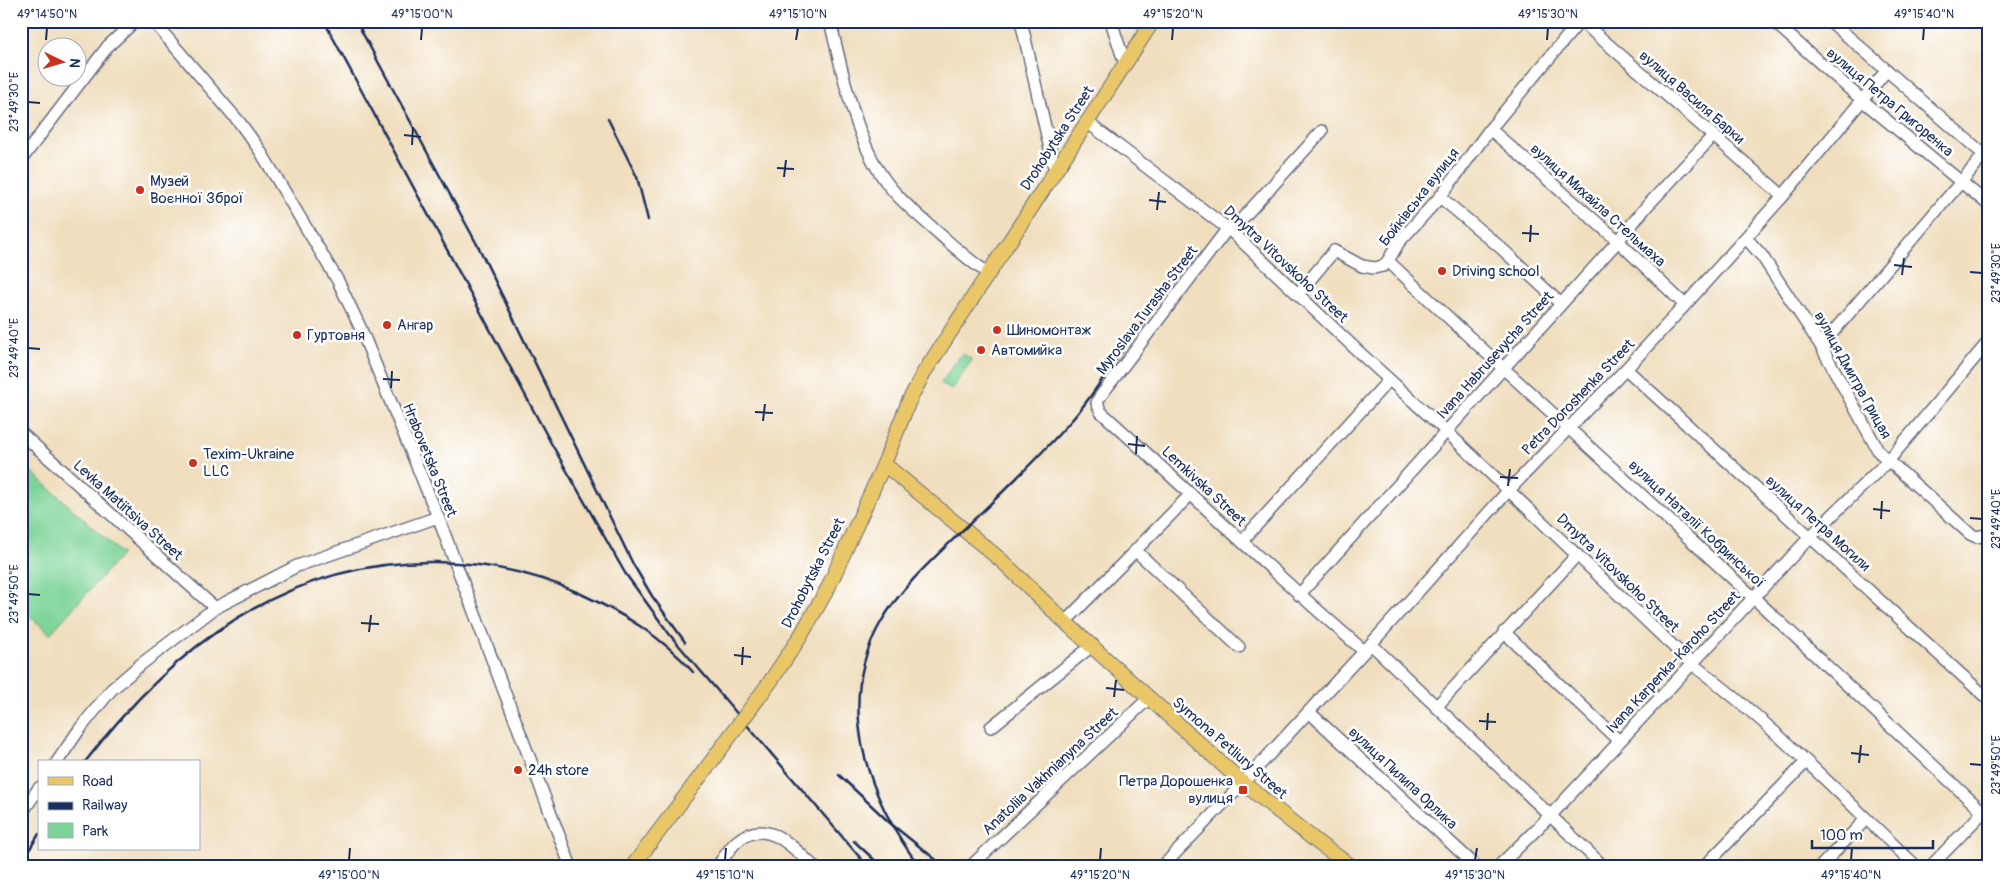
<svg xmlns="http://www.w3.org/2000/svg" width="2010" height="888" font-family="Pangolin,sans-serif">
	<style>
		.green { fill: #7ed498; stroke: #4c827b }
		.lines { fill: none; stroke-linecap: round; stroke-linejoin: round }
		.minor-casing { stroke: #666c80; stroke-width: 14 }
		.major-casing { stroke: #666c80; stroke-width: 16 }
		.minor { stroke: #fff; stroke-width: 11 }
		.major { stroke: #e9c769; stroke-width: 14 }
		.rail { stroke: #1b2f5e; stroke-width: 2.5 }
		.major-bridge-casing { stroke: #666c80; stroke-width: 16; stroke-linecap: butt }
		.major-bridge { stroke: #e9c769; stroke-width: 14 }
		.ticks { fill: none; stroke: #1b2f5e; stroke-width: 2 }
		.poi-dot { fill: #c8321e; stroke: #fff; stroke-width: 2 }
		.labels { text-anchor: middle; stroke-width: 5; stroke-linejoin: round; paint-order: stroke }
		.street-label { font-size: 15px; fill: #1b2f5e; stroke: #fff }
		.poi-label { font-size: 15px; fill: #1b2f5e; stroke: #fff; text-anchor: start }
		.neatline { fill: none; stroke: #1b2f5e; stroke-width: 2 }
		.ticks-label { font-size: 12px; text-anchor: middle; fill: #1b2f5e }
	</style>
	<rect width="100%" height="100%" fill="#fff"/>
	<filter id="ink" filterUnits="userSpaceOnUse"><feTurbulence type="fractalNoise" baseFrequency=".02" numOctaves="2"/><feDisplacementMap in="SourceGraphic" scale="10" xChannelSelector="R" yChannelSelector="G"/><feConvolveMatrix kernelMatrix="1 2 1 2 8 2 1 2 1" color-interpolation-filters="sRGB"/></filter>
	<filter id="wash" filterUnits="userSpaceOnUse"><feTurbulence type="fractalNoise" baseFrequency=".0096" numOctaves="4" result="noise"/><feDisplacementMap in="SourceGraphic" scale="20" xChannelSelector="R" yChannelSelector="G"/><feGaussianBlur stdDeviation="1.12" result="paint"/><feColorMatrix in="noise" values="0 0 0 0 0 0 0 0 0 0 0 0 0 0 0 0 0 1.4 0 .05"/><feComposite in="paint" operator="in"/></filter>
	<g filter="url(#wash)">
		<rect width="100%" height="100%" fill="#f0debe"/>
		<g class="green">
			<path d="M962,353L972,360L951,390L941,383Z"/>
			<path d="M21,462L122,554L50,634L21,608Z"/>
		</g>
	</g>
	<g filter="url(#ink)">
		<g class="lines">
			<g class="minor-casing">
				<g id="minor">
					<path d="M153,21L240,123L259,149L338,281L360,327L438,517L571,867"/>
					<path d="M830,21C842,70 855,138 884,179C898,199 917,214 935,230C952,245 969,261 988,273"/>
					<path d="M1021,21L1055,171"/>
					<path d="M1111,21L1125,64"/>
					<path d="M1581,21L1783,196"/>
					<path d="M1773,21L1862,100L1989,205"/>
					<path d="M1830,21L1989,159"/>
					<path d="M1087,122L1231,231L1360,353L1447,432L1692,664C1773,724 1843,798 1917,867"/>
					<path d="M1490,129L1618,241L1685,305"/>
					<path d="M21,160L108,46L135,21"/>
					<path d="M1440,197L1501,248L1561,304"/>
					<path d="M1228,228L1099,398L1097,403L1101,412C1189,491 1274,574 1364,651"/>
					<path d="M1231,231L1322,131"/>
					<path d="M1746,238L1762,256L1821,346L1879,452L1970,534L1977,537L1989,534"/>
					<path d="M1388,261L1466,334L1754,598L1983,812"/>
					<path d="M1298,294L1334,251L1362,266L1374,268L1383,266L1388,261L1399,242L1440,197L1490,129L1580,21"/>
					<path d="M1821,346L1984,155"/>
					<path d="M1626,369L1989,700"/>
					<path d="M21,433L215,608"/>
					<path d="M1242,541L1389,380"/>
					<path d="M1136,551L1239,647"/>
					<path d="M1299,595L1618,241L1647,206L1714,135"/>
					<path d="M1065,622L1191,494"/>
					<path d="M1504,632L1619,741"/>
					<path d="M1371,644L1604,867"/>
					<path d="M1436,707L1577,555"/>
					<path d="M1309,712L1477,867"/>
					<path d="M991,727L1093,645"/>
					<path d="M57,762L79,730L111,690L140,665L215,608L297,566L438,517"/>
					<path d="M21,814L39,788"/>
					<path d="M971,866L1149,698"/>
					<path d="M717,867C723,859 729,849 736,842C766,816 792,846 814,867"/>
					<path d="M1162,867L1243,783L1371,644L1509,490L1626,369L1685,305L1783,196L1887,70"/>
					<path d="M1498,867L1551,815L1811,536L1888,461L1989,341"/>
					<path d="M1704,867L1806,762"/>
					<path d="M1820,867L1866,819"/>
					<path d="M1930,867L1989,806"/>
				</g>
			</g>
			<g class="major-casing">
				<g id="major">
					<path d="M884,464L1002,561L1065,622L1243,783L1321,845L1353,867"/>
					<path d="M770,682L800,637L828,588L884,464L909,401L923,374L1153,21"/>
					<path d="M632,867L711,762"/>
				</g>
			</g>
			<use href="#minor" class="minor"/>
			<use href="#major" class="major"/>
			<g class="rail">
				<path d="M324,21L551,443L625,573L670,635L868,867"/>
				<path d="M356,21L479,248L633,564L652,596L685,642"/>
				<path d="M608,119L637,177L648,220"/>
				<path d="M85,762C173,647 286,560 436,562C485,563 533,572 579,593C622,613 662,636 693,672"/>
				<path d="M839,775L890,823L945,867"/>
				<path d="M854,841L882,867"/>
				<path d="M23,867L29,850L39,834"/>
				<path d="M920,867C867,797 834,704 881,622C902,586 934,558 964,529C1000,495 1037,459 1070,422C1084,407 1096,388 1108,371C1131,338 1155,305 1178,272"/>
			</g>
			<g class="major-bridge-casing">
				<path id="major-bridge" d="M711,762L770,682"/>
			</g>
			<use href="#major-bridge" class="major-bridge"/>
		</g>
	</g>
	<path class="ticks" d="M46,40L47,28M421,40L422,28M796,40L798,28M1172,40L1173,28M1547,40L1548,28M1923,40L1924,28M28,102L40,103M404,135L421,137M412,145L413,127M777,168L794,169M784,177L786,160M1149,200L1166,202M1157,210L1159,192M1522,233L1539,234M1530,242L1531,225M1894,265L1912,267M1970,272L1982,273M1902,275L1904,258M28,348L40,349M383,379L400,380M391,388L392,371M755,412L773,413M763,421L765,404M1128,444L1145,446M1136,454L1137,436M1500,477L1518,478M1508,486L1510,469M1873,509L1890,511M1970,518L1982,519M1881,519L1882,501M28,594L40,595M361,623L379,624M369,632L371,615M734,655L751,657M742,665L743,647M1106,688L1124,690M1114,697L1116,680M1479,721L1496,722M1487,730L1488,713M1851,753L1869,755M1859,763L1861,745M1970,764L1982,765M349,860L350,848M725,860L726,848M1100,860L1101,848M1475,860L1477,848M1851,860L1852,848"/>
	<g class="poi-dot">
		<circle cx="140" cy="190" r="5"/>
		<circle cx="1442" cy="271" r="5"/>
		<circle cx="387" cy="325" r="5"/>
		<circle cx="997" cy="330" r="5"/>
		<circle cx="297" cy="335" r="5"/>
		<circle cx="981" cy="350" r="5"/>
		<circle cx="193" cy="463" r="5"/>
		<circle cx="518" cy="770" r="5"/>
		<rect x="1238" y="785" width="10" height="10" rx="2.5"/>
	</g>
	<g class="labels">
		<g class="street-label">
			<text transform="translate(1692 97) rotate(41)" y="5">вулиця Василя Барки</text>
			<text transform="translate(1890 102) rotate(40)" y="5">вулиця Петра Григоренка</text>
			<text transform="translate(1057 138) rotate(-57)" y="5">Drohobytska Street</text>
			<text transform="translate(1419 197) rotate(-52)" y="5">Бойківська вулиця</text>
			<text transform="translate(1598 205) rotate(42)" y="5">вулиця Михайла Стельмаха</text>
			<text transform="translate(1286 264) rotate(43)" y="5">Dmytra Vitovskoho Street</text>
			<text transform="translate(1147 310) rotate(-53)" y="5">Myroslava Turasha Street</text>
			<text transform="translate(1495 355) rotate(-48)" y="5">Ivana Habrusevycha Street</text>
			<text transform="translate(1853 375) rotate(61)" y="5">вулиця Дмитра Грицая</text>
			<text transform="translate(1578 397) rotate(-46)" y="5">Petra Doroshenka Street</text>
			<text transform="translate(430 460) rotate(68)" y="5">Hrabovetska Street</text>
			<text transform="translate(1204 486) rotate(43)" y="5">Lemkivska Street</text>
			<text transform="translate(128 510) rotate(42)" y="5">Levka Matiitsiva Street</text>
			<text transform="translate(1818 523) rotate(42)" y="5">вулиця Петра Могили</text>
			<text transform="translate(1697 524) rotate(43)" y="5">вулиця Наталії Кобринської</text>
			<text transform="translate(813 573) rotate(-63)" y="5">Drohobytska Street</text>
			<text transform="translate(1618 573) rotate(44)" y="5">Dmytra Vitovskoho Street</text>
			<text transform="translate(1673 662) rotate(-47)" y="5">Ivana Karpenka-Karoho Street</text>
			<text transform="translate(1230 748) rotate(41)" y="5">Symona Petliury Street</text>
			<text transform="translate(1050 771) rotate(-43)" y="5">Anatoliia Vakhnianyna Street</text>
			<text transform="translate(1403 778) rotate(43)" y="5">вулиця Пилипа Орлика</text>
		</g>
		<g class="poi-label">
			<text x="150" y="186">Музей<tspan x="150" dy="17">Воєнної Зброї</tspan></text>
			<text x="1452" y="276">Driving school</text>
			<text x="397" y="330">Ангар</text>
			<text x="1007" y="335">Шиномонтаж</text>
			<text x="307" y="340">Гуртовня</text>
			<text x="991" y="355">Автомийка</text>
			<text x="203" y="459">Texim-Ukraine<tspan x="203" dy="17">LLC</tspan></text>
			<text x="528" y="775">24h store</text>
			<text x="1233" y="786" text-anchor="end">Петра Дорошенка<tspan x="1233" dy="17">вулиця</tspan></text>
		</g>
	</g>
	<rect width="2010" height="888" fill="none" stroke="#fff" stroke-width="55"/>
	<rect x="38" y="760" width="162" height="90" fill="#ffffff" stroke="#a4acbf"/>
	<rect x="48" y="777" width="25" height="8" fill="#e9c769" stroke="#a4acbf"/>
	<text x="82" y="786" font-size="15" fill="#1b2f5e">Road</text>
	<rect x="48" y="802" width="25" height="8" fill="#1b2f5e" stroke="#a4acbf"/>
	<text x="82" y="810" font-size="15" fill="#1b2f5e">Railway</text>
	<rect x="48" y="823" width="25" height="15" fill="#7ed498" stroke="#a4acbf"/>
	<text x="82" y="836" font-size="15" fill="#1b2f5e">Park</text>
	<g transform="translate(62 62) rotate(95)"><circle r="24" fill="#ffffff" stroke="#a4acbf"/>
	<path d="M0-4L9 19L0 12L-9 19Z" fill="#c8321e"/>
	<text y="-8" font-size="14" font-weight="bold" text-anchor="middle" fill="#1b2f5e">N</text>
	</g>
	<path d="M1812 840v8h121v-8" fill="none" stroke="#1b2f5e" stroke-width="2.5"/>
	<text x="1820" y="840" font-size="15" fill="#1b2f5e" stroke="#ffffff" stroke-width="4" paint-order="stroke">100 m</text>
	<rect x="28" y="28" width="1954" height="832" class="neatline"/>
	<g class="ticks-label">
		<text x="47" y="18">49°14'50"N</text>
		<text x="422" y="18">49°15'00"N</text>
		<text x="798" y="18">49°15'10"N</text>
		<text x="1173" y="18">49°15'20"N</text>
		<text x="1548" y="18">49°15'30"N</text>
		<text x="1924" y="18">49°15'40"N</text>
		<text transform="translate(14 102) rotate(-90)" y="4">23°49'30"E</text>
		<text transform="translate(1996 273) rotate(-90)" y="4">23°49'30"E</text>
		<text transform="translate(14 348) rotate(-90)" y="4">23°49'40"E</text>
		<text transform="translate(1996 519) rotate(-90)" y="4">23°49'40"E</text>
		<text transform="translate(14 594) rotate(-90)" y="4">23°49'50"E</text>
		<text transform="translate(1996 765) rotate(-90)" y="4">23°49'50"E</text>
		<text x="349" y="879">49°15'00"N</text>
		<text x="725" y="879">49°15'10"N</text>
		<text x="1100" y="879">49°15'20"N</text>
		<text x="1475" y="879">49°15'30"N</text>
		<text x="1851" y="879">49°15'40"N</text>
	</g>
</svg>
